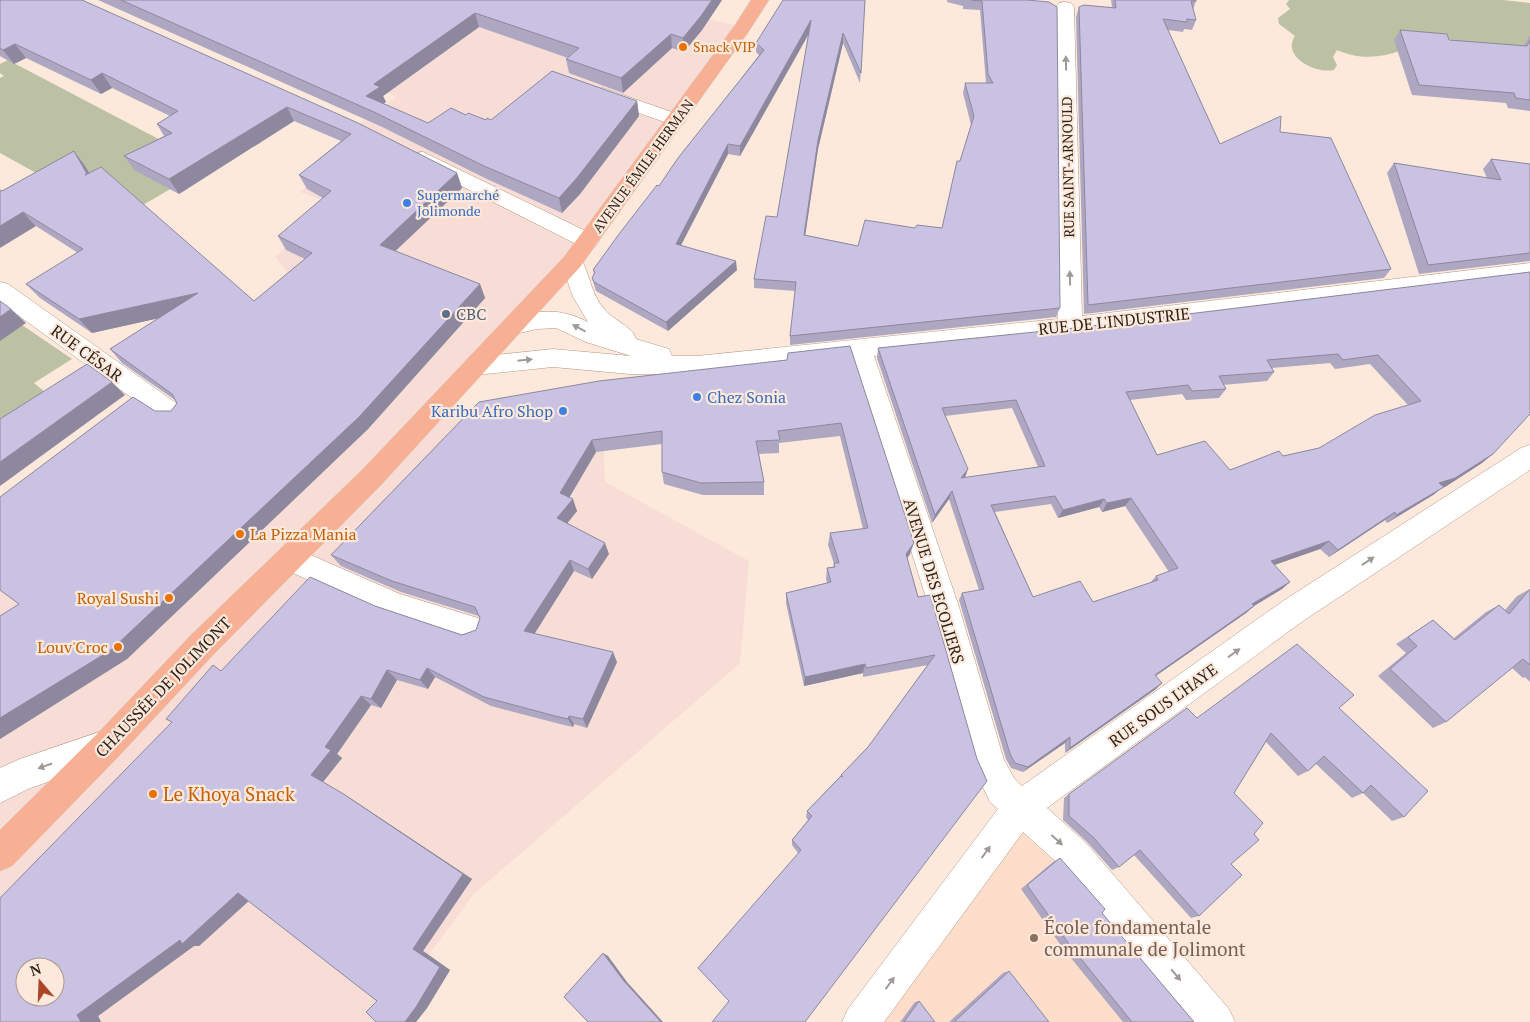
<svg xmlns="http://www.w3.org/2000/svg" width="1530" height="1022" font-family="'PT Serif',serif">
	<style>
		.commercial { fill: #f7ddd6; fill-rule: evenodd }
		.built { fill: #fedeca }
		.green { fill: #bdc1a3 }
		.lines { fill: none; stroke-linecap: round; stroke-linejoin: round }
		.minor-casing { stroke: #b59682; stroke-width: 1 }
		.major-casing { stroke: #d4d2d0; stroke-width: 1 }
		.minor { fill: #fff; fill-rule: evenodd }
		.major { fill: #f8b094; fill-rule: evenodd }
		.wall { fill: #ada7c2; fill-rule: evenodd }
		.shaded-wall { fill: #8d889e }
		.building { fill: #c9c2e2; stroke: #8d889e; fill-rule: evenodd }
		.oneway { fill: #9f9a96 }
		.food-dot { fill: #e8710a; stroke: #fde9dc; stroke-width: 2 }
		.shop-dot { fill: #3f7fe0; stroke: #fde9dc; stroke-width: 2 }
		.service-dot { fill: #5c6f8a; stroke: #fde9dc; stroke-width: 2 }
		.education-dot { fill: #8d6e63; stroke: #fde9dc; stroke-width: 2 }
		.labels { text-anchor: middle; stroke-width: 4.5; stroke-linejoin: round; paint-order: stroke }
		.far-food-label { font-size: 14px; fill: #c56008; stroke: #fde9dc; text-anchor: start }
		.far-street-label { font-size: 14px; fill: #2a1e16; stroke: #fde9dc }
		.far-shop-label { font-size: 14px; fill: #366cbe; stroke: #fde9dc; text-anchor: start }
		.service-label { font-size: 16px; fill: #4e5e75; stroke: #fde9dc; text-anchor: start }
		.street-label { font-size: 16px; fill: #2a1e16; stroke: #fde9dc }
		.shop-label { font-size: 16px; fill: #366cbe; stroke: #fde9dc; text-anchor: start }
		.food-label { font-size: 16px; fill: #c56008; stroke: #fde9dc; text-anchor: end }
		.near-food-label { font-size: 19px; fill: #c56008; stroke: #fde9dc; text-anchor: start }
		.near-education-label { font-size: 19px; fill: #785e54; stroke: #fde9dc; text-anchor: start }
	</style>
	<rect width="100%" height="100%" fill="#fde9dc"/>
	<path class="commercial" d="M681,13L743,27L641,168L446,398L483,414L602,393L605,482L749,561L740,663L473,895L379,1022H0V572L177,540L297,285L275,257L336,205L300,192L364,139L357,126L396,97L385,91L388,28ZM25,967H55V997H25Z"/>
	<path class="built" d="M1021,807L1216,1022H861Z"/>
	<g class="green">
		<path d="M1289,0H1503L1530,3V42L1524,49L1458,42L1437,35C1404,51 1373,66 1337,50L1333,57L1337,65L1334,70C1316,74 1281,57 1295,36L1279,24L1278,18L1290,9L1286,4Z"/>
		<path d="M8,60L210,166L119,219L0,153V78L4,76L0,73V64Z"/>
		<path d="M0,310L72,359L34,383L62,406L0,447Z"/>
	</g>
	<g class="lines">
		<g class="minor-casing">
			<g id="minor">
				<path d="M1065,2L1071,3L1074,7L1082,316L1530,263V279L1070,335L874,356L959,607L1004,760L1014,778L1022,786L1283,601L1521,448L1530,445V470L1303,621L1047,808L1086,843L1229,1009L1235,1022H1191L1062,867L1023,832L884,1022H842L848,1009L998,809L990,802L973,766L929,607L850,358L697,374H630L553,367L476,375L467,373L464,366L467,359L476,357L553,349L631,356L586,342L556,328L537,329L515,334L507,331L503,325L507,319C537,310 559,307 588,322L573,297L561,262L564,257L572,254L580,257C590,274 591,295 605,310C614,320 634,328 636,339L669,349L672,356H697L1058,319L1056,7L1059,3Z"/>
				<path d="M603,88L683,116L686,120L683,124L676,126L596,98L593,94L596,90Z"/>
				<path d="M423,152L596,236L599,241L596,246L588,248L580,246L416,163L413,158L416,153Z"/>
				<path d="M0,282L8,284L183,408L187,415L183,422L174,425L165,422L0,302Z"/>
				<path d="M290,546L400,594L481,619L485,629L481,639L470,643L385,615L280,567L276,558L280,549Z"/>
				<path d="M108,729L119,734L124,745L119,756L28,789L0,803V768L20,759Z"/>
			</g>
		</g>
		<g class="major-casing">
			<path id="major" d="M751,0H769L749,31L580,267L381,485L213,655L119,756L12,866L0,871V830L97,734L191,635L363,469L564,257L735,25Z"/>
		</g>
		<use href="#minor" class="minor"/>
		<use href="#major" class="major"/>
	</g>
	<g class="wall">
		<path d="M0,0H82L457,173L462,188L395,251L480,284L485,298L368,429L127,659L0,739V616L19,604L155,411H171L177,403L175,400L122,363L110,349L159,318L92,333L40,298L26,284L78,253L36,226L2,191L74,151L85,166L89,173L254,301L305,259L286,250L278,236L323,198L307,189L299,175L341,141L294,121L179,194L134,170L124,156L164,136L157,124L170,116L112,88L101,94L26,58L14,64L0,56Z"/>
		<path d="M98,0H722L702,30L684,52L672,48L623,93L569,73L566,59L568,58L479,27L383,96L386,102L383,104L428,123L466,115L486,120H491L637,101L639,116L580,194L562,213L489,180L380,126Z"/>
		<path d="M865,0L860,83L843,43L818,149L805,235L858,246L915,228H942L971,125L963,93L965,83H986L980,10L963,9V6L947,2V0H1027L1060,308L1056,317L790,345V336L795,291L754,288V279L777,217L809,33L740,156L728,154L681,245L737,270L668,331L596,291L592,278L594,274L593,270L659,186L759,55L756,52V43Z"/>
		<path d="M1111,0H1196V1L1193,9L1196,20L1192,30L1184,29L1183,32L1168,30L1220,144L1280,132L1391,269L1384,278L1084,314L1076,17L1079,7H1112Z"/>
		<path d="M1400,30L1449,40L1524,46L1530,35V111L1508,108L1506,103L1412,95L1394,40Z"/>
		<path d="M1491,159L1530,164V261L1419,274L1387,173L1394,163L1487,178L1483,169Z"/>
		<path d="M1530,272L1482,463L1445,487H1443L1433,495L1387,523L1385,520L1329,557L1320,549L1274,565L1290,582L1282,589L1254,606L1246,613L1156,676V689L1065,753V743L1023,772L1011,768L1006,759L959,600L962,593L979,590L949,499L932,523L877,358L878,348L1074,328ZM1330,363L1335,369L1370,364L1408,405L1319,448L1230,470L1157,455L1130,400L1182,394L1186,400L1219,398L1226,389L1223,385L1267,381L1274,372L1272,368ZM1012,408L1038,467L964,478L945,416ZM1051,504L1058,518L1099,507L1102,512L1125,506L1169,572L1156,576L1150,583L1093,602L1033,597L995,512Z"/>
		<path d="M850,346L910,554L907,558L918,597L977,759L729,1001L798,853L792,845V840L808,820L806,817L807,811L868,747L928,665L863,677V673L804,686L786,603V593L827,583L826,579L827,568L833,567L834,564L828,545L830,533L863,529L840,436L779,443V453L759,454L764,482V495H703L664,484L662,472V444L596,452L569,497L577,511L567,523L609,554L592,579L574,571L534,634L617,662L587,728L574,724L573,727L560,724L491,706L435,677L428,689L397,680L381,708L371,705L337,754L342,758L323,782L353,800L472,879L423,951L450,970L427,1008L416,1022H376L377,1001L249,901L199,946H194L98,1016L101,1022H0L221,671L375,606L462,635L476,630L480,618L479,616L401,592L341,566L331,555L479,402L787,360Z"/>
		<path d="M1530,589V682L1525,677L1523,678L1512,668L1446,722L1433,728L1378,676L1406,653L1396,644L1433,620L1454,638L1486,612L1499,605L1505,610L1517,596Z"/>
		<path d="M1339,708L1404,817L1392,821L1363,793L1352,798L1316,764L1308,771L1298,776L1266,742L1234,793L1254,834L1231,864L1199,916L1191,918L1134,855L1119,867L1112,870L1087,842L1063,820L1064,798L1069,794L1197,718Z"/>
		<path d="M1060,858L1102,913L1194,1022H1123L1062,947L1021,889L1053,862Z"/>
		<path d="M1009,971L1049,1022H949L1003,973Z"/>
		<path d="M919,1001L935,1022H900L915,1002Z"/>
	</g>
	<g class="shaded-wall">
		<path d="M712,0H722L702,30L684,52L683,38Z"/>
		<path d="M475,13L479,27L383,96L386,102L372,111L366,96L374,84Z"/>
		<path d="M811,20V30L740,156V146Z"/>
		<path d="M843,33V43L818,149L804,244V235L818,140Z"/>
		<path d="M671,34L672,48L623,93L621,78Z"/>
		<path d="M15,44L26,58L14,64L3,50Z"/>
		<path d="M102,73L112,88L101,94L91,80Z"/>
		<path d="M637,101L639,116L580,194L562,213L559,198Z"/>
		<path d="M287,107L294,121L179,194L169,179Z"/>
		<path d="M728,144V154L677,253L676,244Z"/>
		<path d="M74,151L85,166L98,188L96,189Z"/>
		<path d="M457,173L462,188L387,259L380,245Z"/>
		<path d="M23,212L36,226L0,248V226Z"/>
		<path d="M736,261L737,270L668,331L666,322Z"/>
		<path d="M480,284L485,298L368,429L127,659L0,739V718Z"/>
		<path d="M198,293L209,307L92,333L79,319Z"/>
		<path d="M11,309L26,323L0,341V317Z"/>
		<path d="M112,382L125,395L0,486V462Z"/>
		<path d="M592,440L596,452L565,505L560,493Z"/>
		<path d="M1493,454L1482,463L1445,487H1443L1433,495L1387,523L1439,483Z"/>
		<path d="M968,469L965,478H961Z"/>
		<path d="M952,491L949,499L932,523L935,515Z"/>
		<path d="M1131,498L1125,506L1102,512L1107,503Z"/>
		<path d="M573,499L577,511L562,530L557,518Z"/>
		<path d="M1104,499L1099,507L1058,518L1063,510Z"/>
		<path d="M1395,512L1385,520L1329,557L1338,550Z"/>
		<path d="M1329,541L1320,549L1263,569L1271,561Z"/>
		<path d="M605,543L609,554L592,579L588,569Z"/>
		<path d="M914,543L910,554L903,565L906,554Z"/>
		<path d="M570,560L574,571L530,641L524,631Z"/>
		<path d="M1290,582L1282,589L1254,606L1246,613L1148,681L1155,675L1252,604Z"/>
		<path d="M613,652L617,662L587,728L583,719Z"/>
		<path d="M865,664L863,673L804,686L805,677Z"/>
		<path d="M427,668L435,677L428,689L420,680Z"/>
		<path d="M387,670L397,680L381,708L371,699Z"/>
		<path d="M1162,683L1156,689L1065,753L1070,748Z"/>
		<path d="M361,696L371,705L337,754L342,758L323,782L311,775L325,747Z"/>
		<path d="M569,716L574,724L573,727L568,719Z"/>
		<path d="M1070,737L1065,743L1023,772L1028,767Z"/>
		<path d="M342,793L353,800L472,879L423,951L450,970L427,1008L416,1022H405L413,949Z"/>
		<path d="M238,893L253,897L199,946H194L98,1016L101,1022H81L77,1015Z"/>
		<path d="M603,953L608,956L627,982L663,1022H661L623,980Z"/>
	</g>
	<g class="building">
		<path d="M0,0H82L358,123L457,173L380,245L480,284L359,417L111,650L0,718V616L19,604L0,590V497L133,397L155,411H171L177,403L172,394L110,349L198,293L79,319L26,284L83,249L23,212L0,226V190L2,191L74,151L87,174L85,175L101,167L254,301L312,253L278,236L331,191L299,175L351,134L287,107L169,179L124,156L172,133L157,124L178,111L102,73L91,80L15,44L3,50L0,48Z"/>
		<path d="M121,0H712L701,16L683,38L671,34L621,78L566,59L579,48L475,13L374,84L380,87L366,96L428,123L451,108L466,115L468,113L486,120L487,118L491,120L552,71L637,101L576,179L559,198L484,166L374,112Z"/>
		<path d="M783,0H865L861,73L843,33L818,140L804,235L858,246L865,220L915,228L917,225L942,228L957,161H960L974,116L965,83H993L988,74L982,1L971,0H1027L1049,2L1057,7L1060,308L790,336L796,282L754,279L766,216L777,217L811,20L740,146L728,144L676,244L736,261L666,322L594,282L592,278L595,272L593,270L619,234L657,185L659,186L678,158L764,50L756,43Z"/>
		<path d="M1115,0H1196V1H1191L1196,20L1187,19V22L1163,19L1220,144L1281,116L1280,132L1331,138L1391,269L1088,305L1079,7L1084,5L1116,8Z"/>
		<path d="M1400,30L1447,34L1449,40L1527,46L1530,40V100L1516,98L1514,93L1419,85Z"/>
		<path d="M1491,159L1530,164V253L1428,265L1394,163L1501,180Z"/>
		<path d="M1530,272V414L1493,454L1455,478L1439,483L1444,487L1396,515L1395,512L1338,550L1329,541L1271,561L1290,582L1252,604L1254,606L1155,675L1162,683L1070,748V737L1028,767L1015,763L1010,754L962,593L984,589L952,491L935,515L878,348L1074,328ZM1338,354L1343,360L1378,355L1421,401L1375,415L1319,448L1283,456L1279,451L1230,470L1205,441L1157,455L1126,392L1188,385L1192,391L1226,389L1219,376L1274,372L1267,360ZM1016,400L1045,466L961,478L968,469L942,408ZM1055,496L1063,510L1104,499L1107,503L1131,498L1178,568L1156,576L1158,580L1093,602L1080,581L1033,597L991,505Z"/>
		<path d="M0,301L11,309L0,317Z"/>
		<path d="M850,346L914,543L906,554L918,597L930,595L977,759L987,781L805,1022H712L729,1001L698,968L801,850L792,840L812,816L807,811L841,776L843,777L841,775L868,747L935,655L866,668L865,664L805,677L786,593L831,582L827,568L835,567L834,563H839L830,533L868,528L841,423L778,431L780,440L756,441L764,482L701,483L662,472V431L592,440L560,493L573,499L557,518L605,543L588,569L570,560L524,631L613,652L583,719L569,716L568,719L555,716L484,697L427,668L420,680L387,670L371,699L361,696L325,747L331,750L311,775L342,793L463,874L413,949L440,967L416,1007L405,1022H376L366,1012L377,1001L238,893L182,944L180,940L77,1015L81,1022H0V898L172,722L166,719L213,665L221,671L310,577L375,606L462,635L476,630L480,618L475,607L392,581L331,555L479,402L599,381L787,360L788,353ZM25,967H55V997H25Z"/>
		<path d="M87,364L112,382L0,462V419Z"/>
		<path d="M1530,589V665L1523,659L1446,722L1390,669L1417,646L1408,637L1433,620L1455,640L1499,605L1509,614Z"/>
		<path d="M1297,644L1354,695L1339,708L1428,791L1404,817L1371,785L1363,793L1324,756L1308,771L1271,733L1234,793L1263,823L1254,834L1259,840L1231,864L1242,875L1199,916L1140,850L1119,867L1094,838L1069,816V794L1187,708L1197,718Z"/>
		<path d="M1060,858L1105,909L1102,913L1194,1022H1132L1069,944L1027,885Z"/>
		<path d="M603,953L623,980L661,1022H588L564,997Z"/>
		<path d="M1009,971L1049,1022H954Z"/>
		<path d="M919,1001L935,1022H904Z"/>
	</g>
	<defs><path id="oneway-solid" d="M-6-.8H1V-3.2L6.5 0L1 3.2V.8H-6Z" transform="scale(1.25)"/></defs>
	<g class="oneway">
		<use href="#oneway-solid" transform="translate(1066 63) rotate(-91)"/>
		<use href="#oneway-solid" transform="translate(1070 278) rotate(-91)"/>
		<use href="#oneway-solid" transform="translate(579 328) rotate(-152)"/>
		<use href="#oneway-solid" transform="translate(525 360) rotate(-6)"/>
		<use href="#oneway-solid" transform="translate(1368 561) rotate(-33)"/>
		<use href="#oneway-solid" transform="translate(1234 653) rotate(-36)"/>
		<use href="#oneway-solid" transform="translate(45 766) rotate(161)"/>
		<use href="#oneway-solid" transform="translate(1057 840) rotate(42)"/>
		<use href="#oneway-solid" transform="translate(986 852) rotate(-54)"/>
		<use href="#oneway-solid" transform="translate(1176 975) rotate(50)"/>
		<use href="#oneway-solid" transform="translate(890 983) rotate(-54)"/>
	</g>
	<g class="food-dot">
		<circle cx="683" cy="47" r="5"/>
		<circle cx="240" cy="534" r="5"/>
		<circle cx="169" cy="598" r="5"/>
		<circle cx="118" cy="647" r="5"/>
		<circle cx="153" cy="794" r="5"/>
	</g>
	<g class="shop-dot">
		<circle cx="407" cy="203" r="5"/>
		<circle cx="697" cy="397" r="5"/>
		<circle cx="563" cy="411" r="5"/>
	</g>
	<circle class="service-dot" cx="446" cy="314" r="5"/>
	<circle class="education-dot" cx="1034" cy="938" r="5"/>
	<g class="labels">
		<g class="far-food-label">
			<text x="693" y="52">Snack VIP</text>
		</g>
		<g class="far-street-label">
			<text transform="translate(643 166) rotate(-54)" y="5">AVENUE ÉMILE HERMAN</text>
			<text transform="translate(1068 167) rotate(-91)" y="5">RUE SAINT-ARNOULD</text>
		</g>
		<g class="far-shop-label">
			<text x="417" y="200">Supermarché<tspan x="417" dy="16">Jolimonde</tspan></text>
		</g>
		<g class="service-label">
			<text x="456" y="320">CBC</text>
		</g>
		<g class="street-label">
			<text transform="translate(1114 321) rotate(-6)" y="6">RUE DE L'INDUSTRIE</text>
			<text transform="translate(87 353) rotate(36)" y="6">RUE CÉSAR</text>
			<text transform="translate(934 581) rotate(73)" y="6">AVENUE DES ECOLIERS</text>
			<text transform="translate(163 687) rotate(-46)" y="6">CHAUSSÉE DE JOLIMONT</text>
			<text transform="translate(1163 705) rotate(-36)" y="6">RUE SOUS L'HAYE</text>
		</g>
		<g class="shop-label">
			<text x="707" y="403">Chez Sonia</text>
			<text x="553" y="417" text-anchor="end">Karibu Afro Shop</text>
		</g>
		<g class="food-label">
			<text x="250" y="540" text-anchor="start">La Pizza Mania</text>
			<text x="159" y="604">Royal Sushi</text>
			<text x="108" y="653">Louv'Croc</text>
		</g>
		<g class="near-food-label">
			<text x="163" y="801">Le Khoya Snack</text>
		</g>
		<g class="near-education-label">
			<text x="1044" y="934">École fondamentale<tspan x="1044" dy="22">communale de Jolimont</tspan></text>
		</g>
	</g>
	<g transform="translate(40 982) rotate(341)"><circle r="24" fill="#fde9dc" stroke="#a9988d"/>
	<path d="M0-4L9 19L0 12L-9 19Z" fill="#ac4426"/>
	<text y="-8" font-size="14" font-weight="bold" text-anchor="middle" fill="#2a1e16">N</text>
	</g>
</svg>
